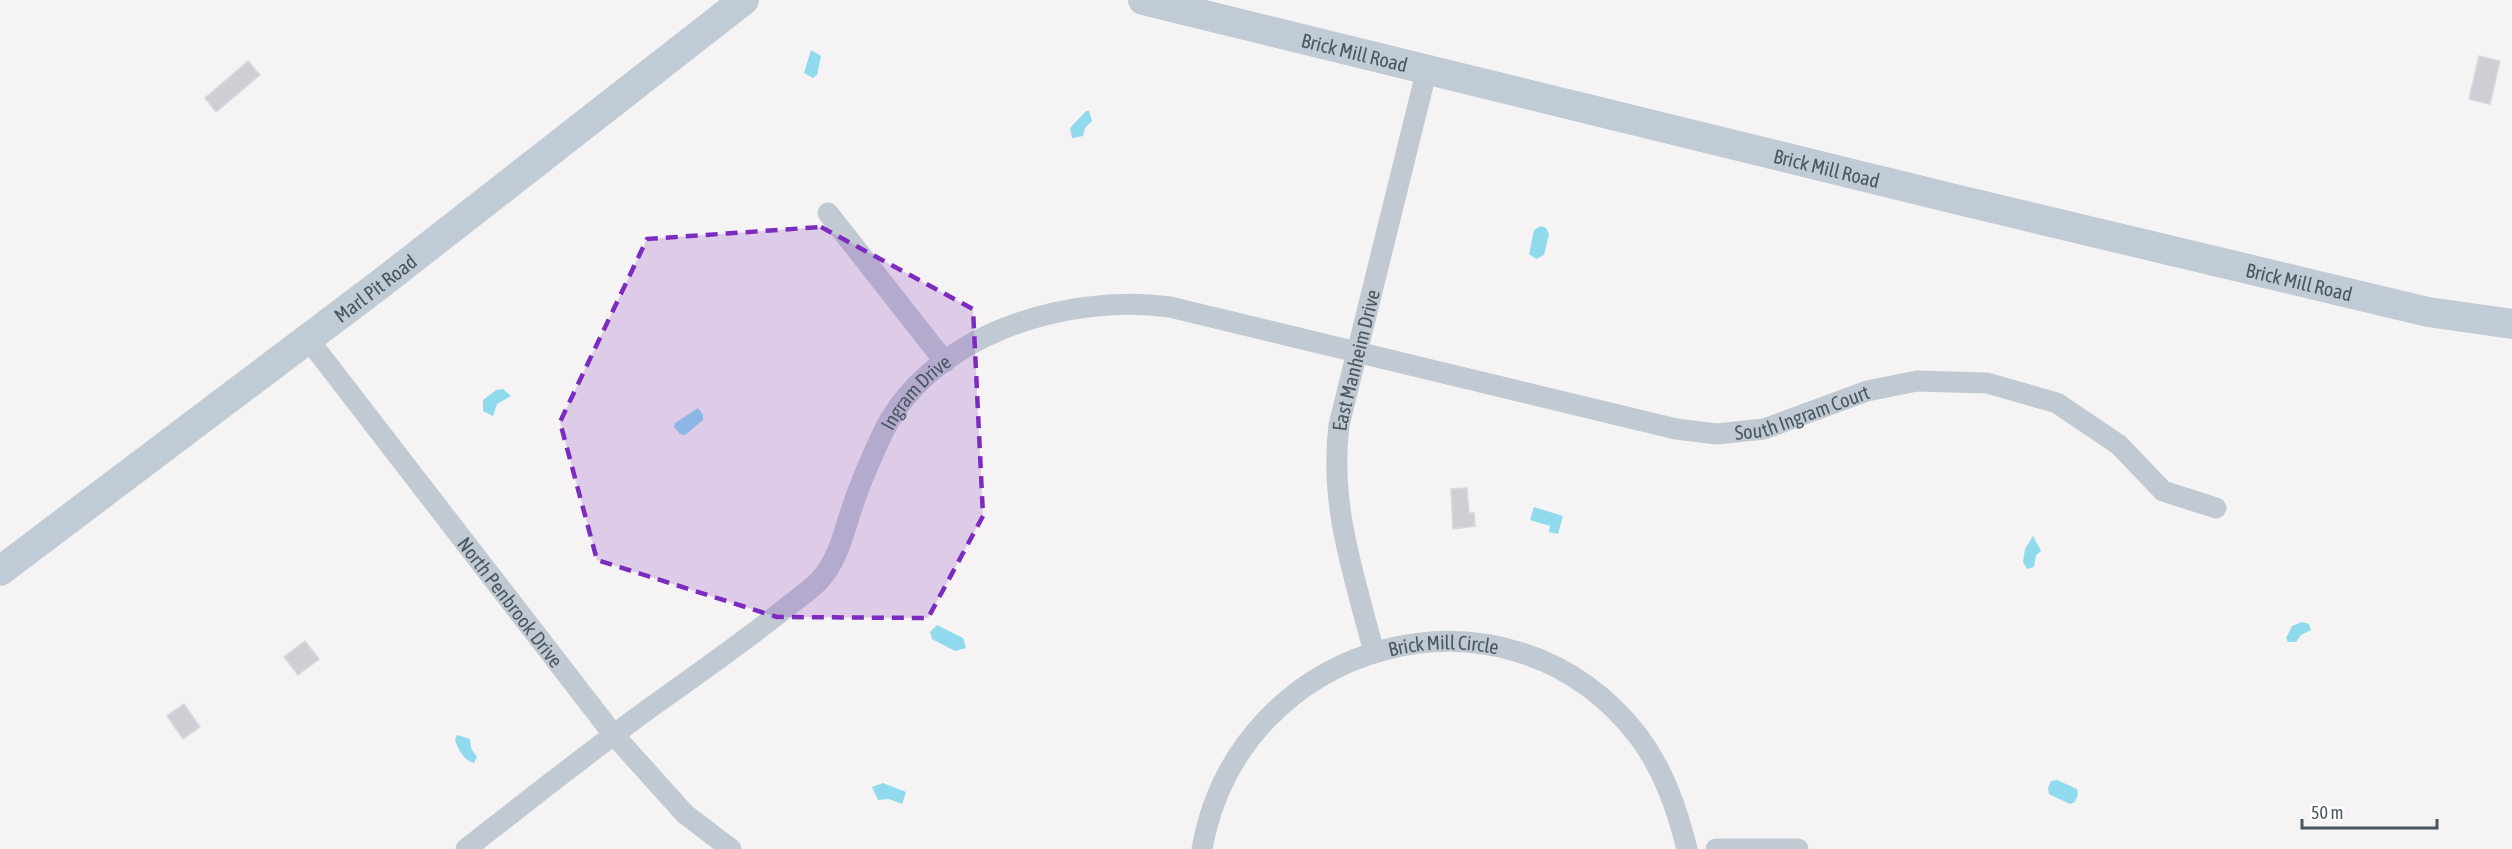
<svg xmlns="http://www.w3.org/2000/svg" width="2512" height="849" font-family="'Asap Condensed',sans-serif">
	<rect width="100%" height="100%" fill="#f5f3f3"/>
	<!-- water -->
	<path fill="#90daee" d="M811 50 821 56 817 75 813 78 804 73Z
		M1086 111H1089L1092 121 1085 128 1083 136 1072 138 1070 128Z
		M1541 226 1546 228 1549 234 1544 255 1536 259 1529 254 1534 230Z
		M503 389 511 396 497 404 493 416 483 411V400L496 390Z
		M698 408 703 415V420L685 435 680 434 674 427 675 423Z
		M1534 507 1563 516 1558 534 1549 532 1550 526 1530 520Z
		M2033 536 2041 551 2036 555 2034 567 2027 569 2023 562 2025 549Z
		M2302 622 2309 624 2311 630 2301 635 2296 642H2288L2286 638 2292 626Z
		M937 625 963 638 966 648 955 651 932 639 930 632Z
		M457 735 470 739 471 748 477 757 474 763C464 761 457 748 455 739Z
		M2057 780 2077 789 2078 794 2075 802 2070 804 2049 794 2048 788 2051 781Z
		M883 783 906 792 902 804 889 799 878 800 872 787Z"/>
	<!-- building -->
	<path fill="#cdcfd5" stroke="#d7d9de" stroke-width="1.5" d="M2479 56 2500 61 2490 104 2469 99Z
		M248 61 260 75 216 112 205 98Z
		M1467 488 1469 513H1474L1475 526 1453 529 1451 489Z
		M305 641 319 659 298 675 284 657Z
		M184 704 200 727 183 739 167 716Z"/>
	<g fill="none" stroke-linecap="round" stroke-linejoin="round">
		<!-- street -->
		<g stroke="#c1cad2" stroke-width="21">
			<path d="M828 213 945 362"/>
			<path id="s1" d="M308 339 613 734 685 814 731 849"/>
			<path id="s2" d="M1374 652C1354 575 1329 505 1339 425L1427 69"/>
			<path id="s3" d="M466 849C530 799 594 748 661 700 702 671 743 642 782 611 794 601 808 592 819 581 837 561 842 539 850 514 858 488 869 463 880 439 926 335 1065 293 1170 307L1676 429 1717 434 1764 429 1867 391 1917 381 1987 383 2057 403 2119 445 2163 491 2216 508"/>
			<path id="s4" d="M1202 849C1239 639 1507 565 1639 737 1664 771 1677 809 1687 849"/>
			<path d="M1716 849H1798"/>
		</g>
		<!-- secondary -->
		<g stroke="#c1cbd6" stroke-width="30">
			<path id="s5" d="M1143 0 1963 201 2428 312 2512 324"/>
			<path id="s6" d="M0 571 383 282 744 0"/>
		</g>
	</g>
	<!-- marked area -->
	<path fill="#7b2cbf" fill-opacity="0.2" stroke="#7b2cbf" stroke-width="4.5" stroke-dasharray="12 8" stroke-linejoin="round" d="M821 227 973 309 983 516 928 618 777 617 597 560 560 422 647 239Z"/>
	<g text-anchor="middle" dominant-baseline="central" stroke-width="6" stroke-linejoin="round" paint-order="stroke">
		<!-- street labels -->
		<g font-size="20" fill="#4a5661" stroke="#fff">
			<text stroke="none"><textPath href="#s5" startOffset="218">Brick Mill Road</textPath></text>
			<text stroke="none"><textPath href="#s5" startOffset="704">Brick Mill Road</textPath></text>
			<text stroke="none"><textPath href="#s5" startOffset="1190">Brick Mill Road</textPath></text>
			<text stroke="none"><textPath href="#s6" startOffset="470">Marl Pit Road</textPath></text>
			<text stroke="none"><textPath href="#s2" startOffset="298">East Manheim Drive</textPath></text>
			<text stroke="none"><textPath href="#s3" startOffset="658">Ingram Drive</textPath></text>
			<text stroke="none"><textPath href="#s3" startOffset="1588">South Ingram Court</textPath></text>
			<text stroke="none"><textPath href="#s1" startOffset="332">North Penbrook Drive</textPath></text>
			<text stroke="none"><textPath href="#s4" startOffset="345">Brick Mill Circle</textPath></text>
		</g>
	</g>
	<!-- scale -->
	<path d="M2302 819v9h135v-9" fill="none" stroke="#4a5661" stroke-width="3"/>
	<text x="2311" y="819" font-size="18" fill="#4a5661" stroke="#ffffff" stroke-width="4.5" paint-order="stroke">50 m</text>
</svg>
